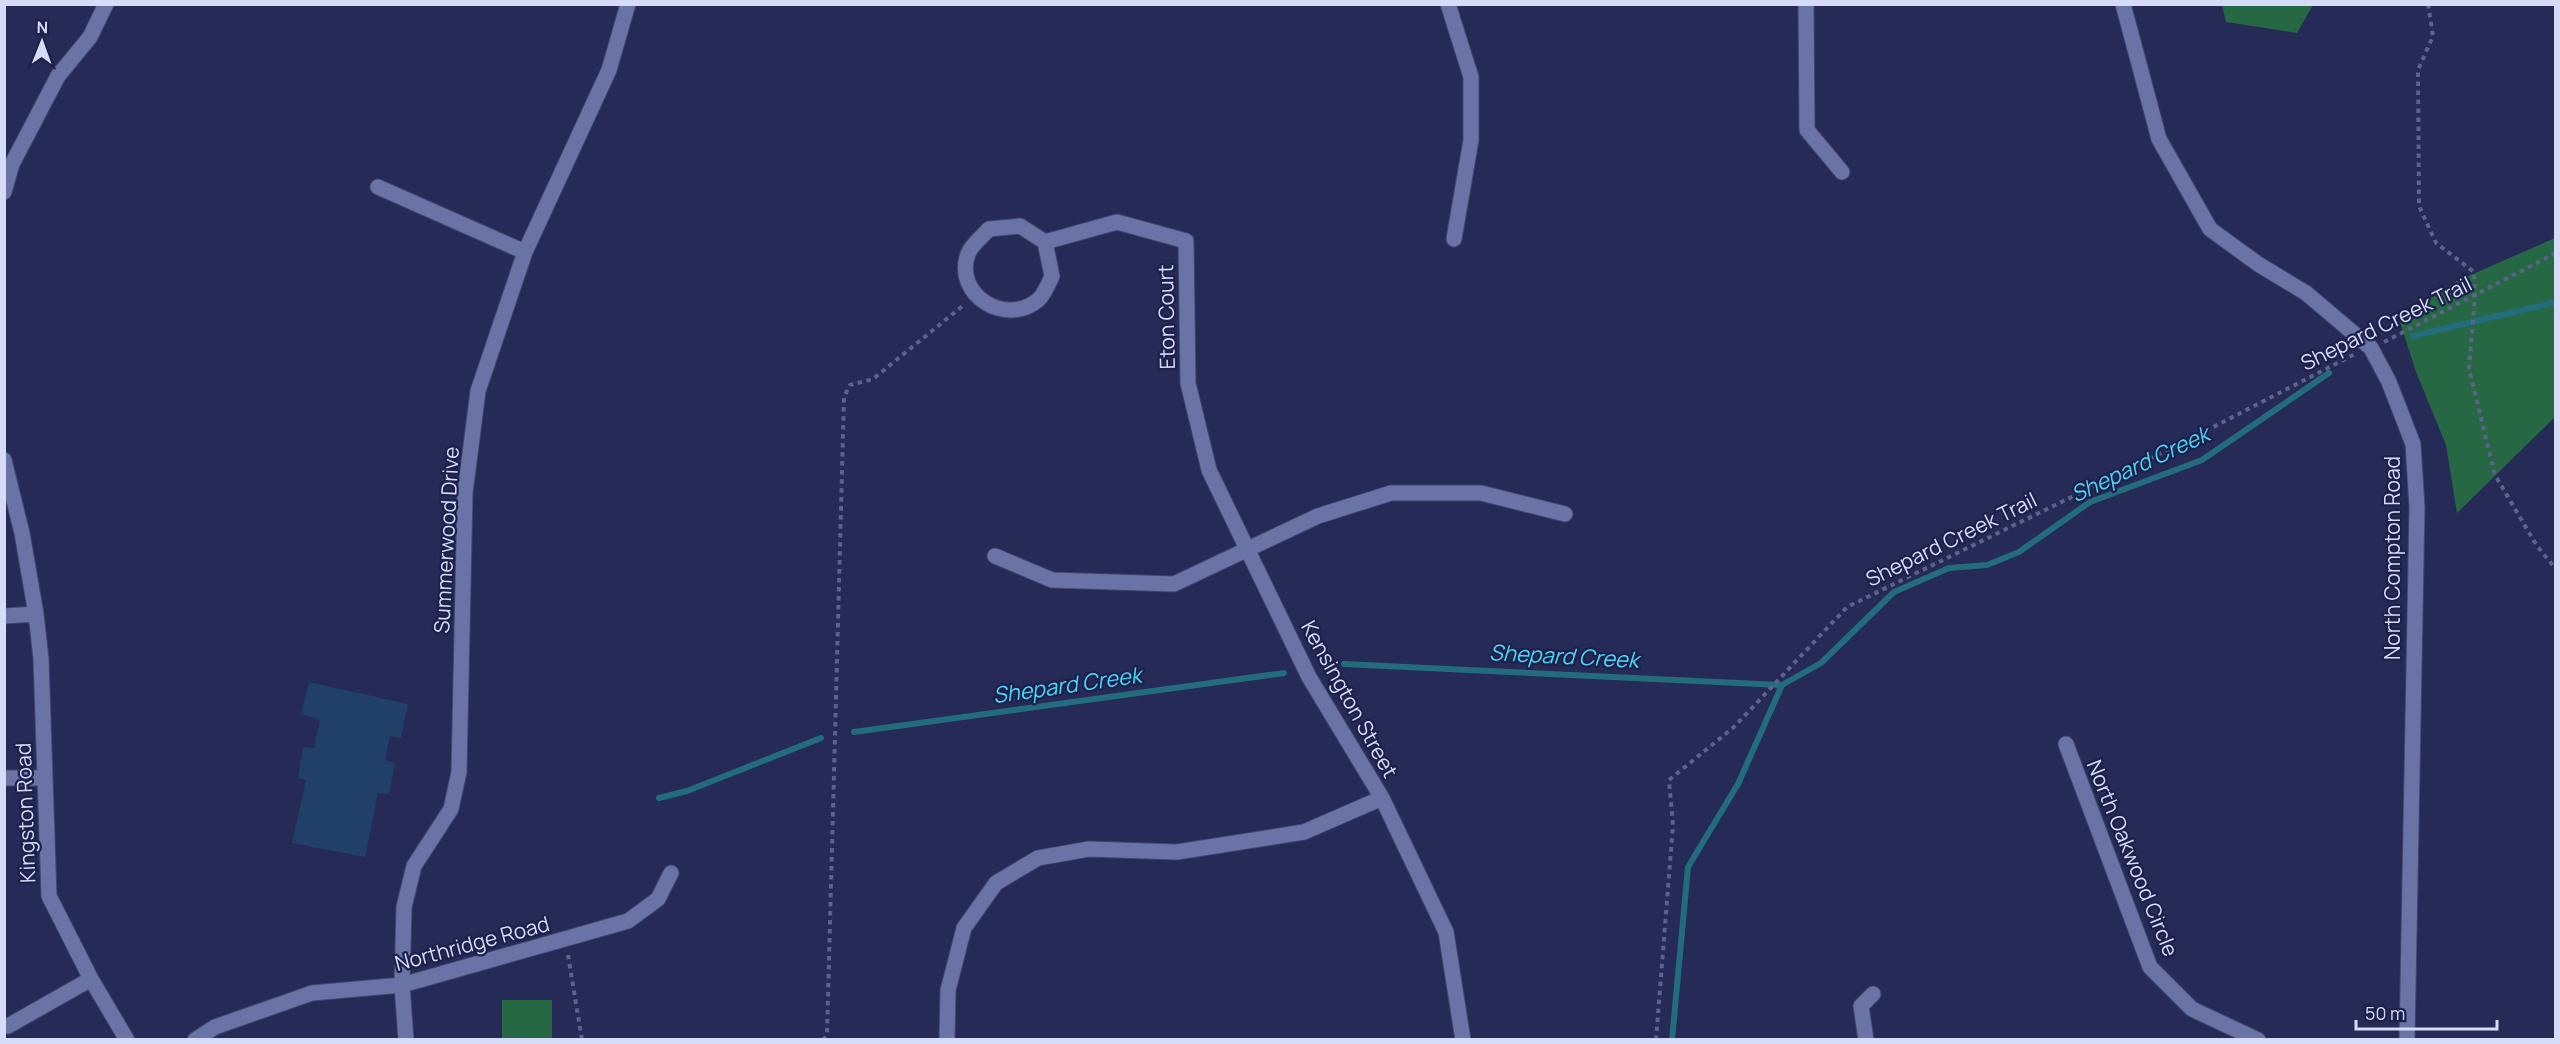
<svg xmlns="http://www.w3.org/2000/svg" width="2560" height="1044" font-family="Manrope,sans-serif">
	<rect width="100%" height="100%" fill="#252a56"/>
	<!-- green -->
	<path fill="#256843" d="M2222 5V4L2313 5 2297 33 2226 22Z
		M2555 238V417L2457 513 2446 445 2416 372 2399 319 2457 281Z
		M502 1000H552V1039H502Z"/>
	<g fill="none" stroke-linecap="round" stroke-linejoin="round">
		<!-- stream -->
		<path stroke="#226c7d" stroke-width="6" d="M2413 336 2556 302
			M1344 664 1782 685 1821 663 1894 592 1949 568 1987 565 2019 552 2090 502 2202 460 2329 373
			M854 732 1284 673
			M659 798 687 791 821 738
			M1672 1040 1688 867 1738 784 1782 685"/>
	</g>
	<!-- building -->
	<path fill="#214068" d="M309 682 408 704 401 738 390 736 385 760 395 763 389 794 378 793 365 857 292 843 306 780 298 778 303 747 314 748 320 720 301 714Z"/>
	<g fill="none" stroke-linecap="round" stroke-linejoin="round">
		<defs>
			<path id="minor" d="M1448 4 1471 77V140L1454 239
				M1806 4 1807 130 1842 172
				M378 187 525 252
				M4 192 12 164 58 76 90 37 106 4
				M1045 242 1020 226 989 229C983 236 971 245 968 254 953 295 1006 327 1038 300 1044 295 1049 283 1052 276L1045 242 1117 222 1186 241 1188 383 1209 470 1309 677 1382 798 1446 932 1463 1040
				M4 460 22 533 36 614 41 659 49 896 91 979 127 1040
				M995 556 1052 580 1174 584 1318 516 1391 493H1481L1565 514
				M4 616 36 614
				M2066 744 2150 967 2192 1009 2258 1040
				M4 778H45
				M402 985 628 921 658 899 671 873
				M8 1026 91 979
				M406 1040 402 985 404 907 414 866 451 809 459 772 465 493 478 391 525 252 609 70 628 4
				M947 1040 948 990 964 928 996 883 1038 858 1089 849 1177 852 1304 832 1382 798
				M1866 1040 1861 1006 1873 994"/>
			<path id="tertiary" d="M2123 4 2159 139 2210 229 2258 264 2306 293 2371 348 2389 382 2413 444 2417 507 2407 1040
				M195 1040 215 1027 312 993 402 985"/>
		</defs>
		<!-- minor casing -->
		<use href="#minor" stroke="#43466b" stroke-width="17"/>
		<!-- tertiary casing -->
		<use href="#tertiary" stroke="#43466b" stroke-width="17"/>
		<!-- path -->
		<path stroke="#5c6289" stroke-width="4" stroke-dasharray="4.5 4.5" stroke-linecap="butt" d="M2428 4 2433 36 2418 70 2419 206 2436 243 2474 272 2475 296 2469 369 2495 475 2537 546 2556 569
			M2384 342 2556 253
			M568 955 582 1040
			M823 1040 827 1035 844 397 850 385 873 379 965 304
			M1656 1040 1673 825 1669 780 1734 727 1847 607 2192 438 2355 354"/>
		<!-- minor -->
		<use href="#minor" stroke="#6a73a5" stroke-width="15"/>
		<!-- tertiary -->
		<use href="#tertiary" stroke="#6a73a5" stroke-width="15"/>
	</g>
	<g text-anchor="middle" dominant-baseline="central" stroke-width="4.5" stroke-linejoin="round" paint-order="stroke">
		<!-- street labels -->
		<g font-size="21" fill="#d6dcf8" stroke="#1c204b">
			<text transform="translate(1166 317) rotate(-91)">Eton Court</text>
			<text transform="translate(2386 323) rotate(-26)">Shepard Creek Trail</text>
			<text transform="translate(1951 539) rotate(-26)">Shepard Creek Trail</text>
			<text transform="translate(446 540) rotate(-87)">Summerwood Drive</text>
			<text transform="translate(2392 558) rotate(-90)">North Compton Road</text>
			<text transform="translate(1350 699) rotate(61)">Kensington Street</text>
			<text transform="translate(25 813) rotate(-92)">Kingston Road</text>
			<text transform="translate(2133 858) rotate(68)">North Oakwood Circle</text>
			<text transform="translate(472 943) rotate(-15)">Northridge Road</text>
		</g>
		<!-- water labels -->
		<g font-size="22" font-style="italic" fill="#4bd7f6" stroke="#1c204b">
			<text transform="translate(2140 464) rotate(-25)">Shepard Creek</text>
			<text transform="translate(1564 656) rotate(3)">Shepard Creek</text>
			<text transform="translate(1067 685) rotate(-8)">Shepard Creek</text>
		</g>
	</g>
	<!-- border -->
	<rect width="2560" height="1044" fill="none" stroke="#d6dcf8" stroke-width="12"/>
	<!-- north arrow -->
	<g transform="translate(42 42) rotate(1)" stroke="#1c204b" stroke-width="4.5" paint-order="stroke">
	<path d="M0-4.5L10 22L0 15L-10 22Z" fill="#d6dcf8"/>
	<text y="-9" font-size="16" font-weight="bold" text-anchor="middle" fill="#d6dcf8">N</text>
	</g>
	<!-- scale -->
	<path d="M2356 1020v9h141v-9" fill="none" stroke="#d6dcf8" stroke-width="3"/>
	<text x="2365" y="1020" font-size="18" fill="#d6dcf8" stroke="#1c204b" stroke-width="4.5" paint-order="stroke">50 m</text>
</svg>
